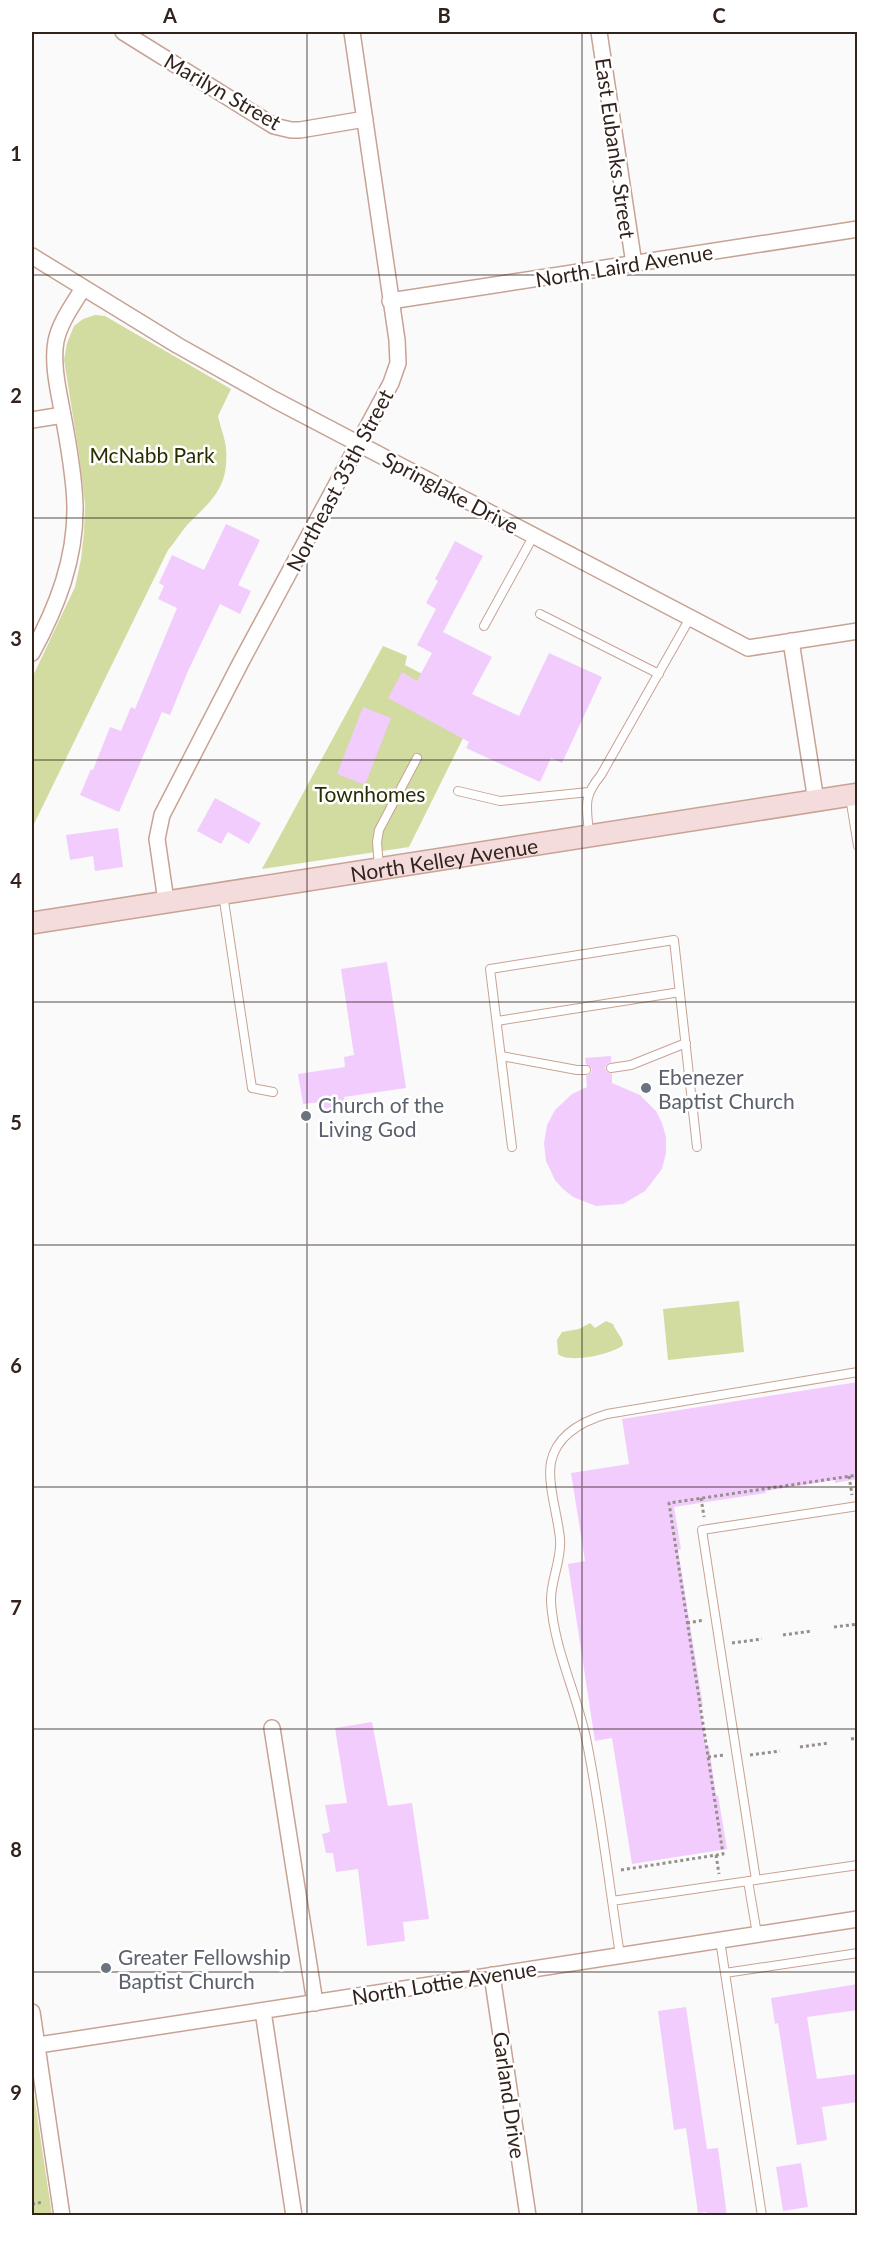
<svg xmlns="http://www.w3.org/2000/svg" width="889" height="2247" font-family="Lato,sans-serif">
	<rect width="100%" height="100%" fill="#fafafa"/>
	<!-- green -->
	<path fill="#d2dba0" d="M95 315 105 316 231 389 218 416C220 426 225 438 226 448 229 487 213 499 188 524 181 532 175 542 168 550L32 828V678L75 587 81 559 84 532 85 504 79 454 64 360 67 343 74 326 83 319Z
		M383 646 407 656 405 665 480 704 409 847 262 869Z
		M739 1301 744 1352 668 1360 663 1309Z
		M606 1321 613 1324C615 1331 623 1337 623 1345 613 1354 569 1364 558 1354L557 1340 562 1332 579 1329 590 1323 595 1328Z
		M32 2084 33 2088 52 2215H32Z"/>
	<!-- building -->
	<path fill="#f2ccfd" d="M226 524 260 540 238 585 251 591 240 614 220 604 188 671 170 715 162 712 119 812 80 795 91 769 93 770 110 727 121 731 131 707 135 709 177 608 158 599 164 586 159 583 172 555 204 570Z
		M455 541 483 556 443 632 492 657 472 694 519 716 549 653 602 677 562 763 551 758 540 782 466 748 469 742 388 698 402 672 417 681 432 653 417 645 436 609 426 603 438 581 435 579Z
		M363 707 391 718 365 785 337 774Z
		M215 798 261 823 249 844 228 832 221 844 197 831Z
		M118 828 123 867 95 871 93 856 70 860 66 835Z
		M387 962 406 1088 344 1097 346 1109 322 1113 321 1102 303 1104 298 1074 345 1067 344 1057 354 1055 341 969Z
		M611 1056V1062L607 1064 605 1068 607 1072 612 1074V1083L640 1095 656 1111 662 1123 666 1137V1153L662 1169 645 1191 623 1204 596 1206 573 1197 563 1189 555 1180 546 1161 544 1143 547 1125 555 1110 572 1094 587 1087 586 1076 591 1073 592 1069 586 1064 585 1058Z
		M858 1382V1479L835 1483V1480L765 1491 766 1493 674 1507 681 1549 678 1550 703 1706H700L706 1746H709L716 1796 718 1795 727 1849 632 1864 612 1738 595 1741 568 1564 585 1561 571 1473 629 1464 622 1419Z
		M372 1722 388 1806 412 1803 429 1919 403 1922 405 1941 367 1946 358 1869 336 1872 333 1853H326L322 1834 330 1832 325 1805 347 1803 335 1728Z
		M858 1984V2010L807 2017 817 2079 858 2074V2102L822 2107 827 2140 797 2145 778 2023 775 2024 771 1998Z
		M686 2007 707 2149 718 2148 727 2216H707L706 2212 698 2213 686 2128 674 2130 658 2011Z
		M801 2163 808 2207 783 2211 776 2167Z"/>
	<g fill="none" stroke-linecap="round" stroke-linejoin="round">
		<defs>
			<path id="lane" d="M540 614 659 674
				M484 626 534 535
				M458 791 500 801 589 792
				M850 797 858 846
				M589 834C587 806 582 798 601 775L690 618
				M379 867 377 842 379 830 417 758
				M223 894 252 1088 273 1092
				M497 1021 680 992
				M501 1056 577 1070H586
				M611 1068 631 1065 686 1043
				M512 1147 490 969 674 940 697 1147
				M756 1880 702 1530 858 1506
				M748 1881 757 1934
				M612 1901 858 1865
				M720 1940 762 2216
				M620 1955C609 1884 601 1813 587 1743 578 1696 554 1650 551 1602 550 1581 562 1560 560 1539 558 1516 547 1484 551 1462 557 1434 583 1421 607 1414L858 1372
				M725 1973 858 1953"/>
			<path id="street" d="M123 32 274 126 291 130H300L365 119
				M599 32 634 264
				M32 256 177 345 275 400 748 648 858 631
				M390 301 858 229
				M32 420 63 415
				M791 641 816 801
				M32 653C57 607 76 559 75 505 74 474 68 441 62 410 58 389 52 363 56 341 60 322 73 305 83 288
				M166 901 157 839 162 815 241 662 391 383 398 363 397 340 352 32
				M272 1728 315 2003
				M492 1975 528 2216
				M263 2011 294 2216
				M32 2012 62 2216
				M32 2046 858 1919"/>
			<g id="secondary">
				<path id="s1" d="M32 923 858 794"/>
			</g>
		</defs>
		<!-- lane casing -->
		<use href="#lane" stroke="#c8a294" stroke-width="10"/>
		<!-- street casing -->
		<use href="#street" stroke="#c8a294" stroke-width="18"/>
		<!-- secondary casing -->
		<use href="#secondary" stroke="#c8a294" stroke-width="24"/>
		<!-- path -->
		<path stroke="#978f8c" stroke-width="3" stroke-dasharray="3 3" stroke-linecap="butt" d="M849 1476 852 1495
			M701 1498 704 1517
			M687 1623 704 1620
			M834 1627 858 1624
			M783 1635 812 1631
			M732 1643 762 1639
			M851 1739 858 1738
			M800 1747 829 1743
			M750 1755 780 1751
			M708 1757 724 1755
			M716 1855 719 1874
			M621 1870 723 1854 669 1503 858 1475
			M32 2204 43 2202"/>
		<!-- lane -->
		<use href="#lane" stroke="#fff" stroke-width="8"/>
		<!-- street -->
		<use href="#street" stroke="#fff" stroke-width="15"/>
		<!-- secondary -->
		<use href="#secondary" stroke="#f4dcdc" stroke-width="21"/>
	</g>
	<!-- grid -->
	<path fill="none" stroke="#32231d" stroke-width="1.5" stroke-opacity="0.55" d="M307 32V2216M582 32V2216M32 275H858M32 518H858M32 760H858M32 1002H858M32 1245H858M32 1487H858M32 1729H858M32 1972H858"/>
	<!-- markers -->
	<g fill="#6b7280" stroke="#fff" stroke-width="2">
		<circle cx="646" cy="1088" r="6"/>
		<circle cx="306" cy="1116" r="6"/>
		<circle cx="106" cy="1968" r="6"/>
	</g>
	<g text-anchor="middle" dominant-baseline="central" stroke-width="5" stroke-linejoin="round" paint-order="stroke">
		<!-- street labels -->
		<g font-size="21" fill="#32231d" stroke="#fff">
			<text transform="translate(223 91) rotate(30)">Marilyn Street</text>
			<text transform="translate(616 148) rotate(82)">East Eubanks Street</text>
			<text transform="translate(624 265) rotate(-9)">North Laird Avenue</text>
			<text transform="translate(339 480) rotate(-62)">Northeast 35th Street</text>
			<text transform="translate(451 492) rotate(28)">Springlake Drive</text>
			<text stroke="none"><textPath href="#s1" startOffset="417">North Kelley Avenue</textPath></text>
			<text transform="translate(444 1982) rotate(-9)">North Lottie Avenue</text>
			<text transform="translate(510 2095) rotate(82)">Garland Drive</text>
		</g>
		<!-- park labels -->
		<g font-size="21" fill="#292d01" stroke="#fff">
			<text x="152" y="454">McNabb Park</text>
			<text x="370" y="793">Townhomes</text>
		</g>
		<!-- worship labels -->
		<g font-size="21" fill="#5b616d" stroke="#fff" text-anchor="start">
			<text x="658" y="1076">Ebenezer<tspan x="658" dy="24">Baptist Church</tspan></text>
			<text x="318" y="1104">Church of the<tspan x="318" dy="24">Living God</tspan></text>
			<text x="118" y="1956">Greater Fellowship<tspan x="118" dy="24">Baptist Church</tspan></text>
		</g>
	</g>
	<!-- border -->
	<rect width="889" height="2247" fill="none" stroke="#ffffff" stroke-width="66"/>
	<rect x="33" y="33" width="823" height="2181" fill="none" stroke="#32231d" stroke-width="2"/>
	<g font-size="20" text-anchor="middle" font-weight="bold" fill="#32231d">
		<text x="170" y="23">A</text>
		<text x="444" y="23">B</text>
		<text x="719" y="23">C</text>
		<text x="16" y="161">1</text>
		<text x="16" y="403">2</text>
		<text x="16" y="646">3</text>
		<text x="16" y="888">4</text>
		<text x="16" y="1130">5</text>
		<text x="16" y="1373">6</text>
		<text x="16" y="1615">7</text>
		<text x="16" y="1857">8</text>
		<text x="16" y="2100">9</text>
	</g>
</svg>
